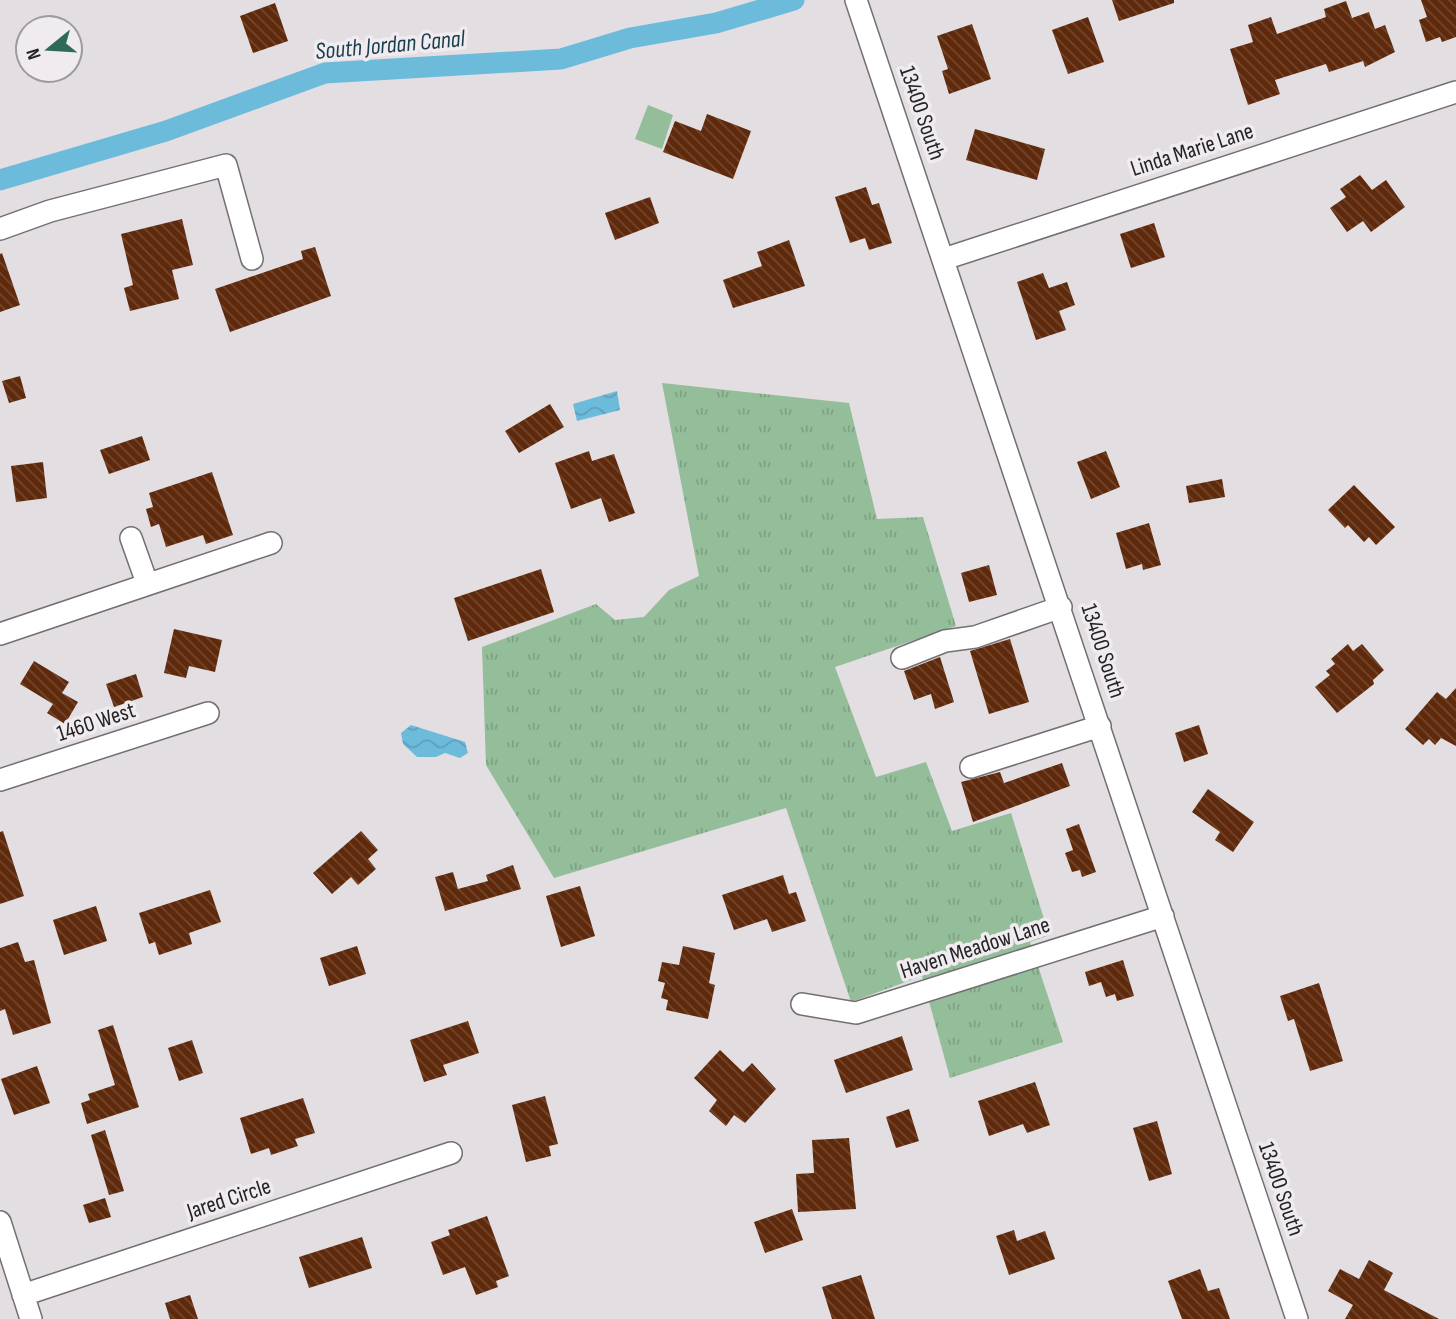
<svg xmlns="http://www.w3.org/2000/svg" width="1456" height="1319" font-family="'Sofia Sans Condensed',sans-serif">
	<defs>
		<pattern id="grass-tufts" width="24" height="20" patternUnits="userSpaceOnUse" patternTransform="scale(1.75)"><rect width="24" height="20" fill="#94bd99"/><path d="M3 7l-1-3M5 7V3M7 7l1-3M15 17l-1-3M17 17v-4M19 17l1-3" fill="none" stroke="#7fa284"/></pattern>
		<pattern id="water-waves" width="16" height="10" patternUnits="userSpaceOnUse" patternTransform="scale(1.75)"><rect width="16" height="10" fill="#6dbbda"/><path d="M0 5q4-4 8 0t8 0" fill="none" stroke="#5ea0bb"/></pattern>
		<pattern id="building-back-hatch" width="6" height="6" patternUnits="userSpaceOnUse" patternTransform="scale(1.75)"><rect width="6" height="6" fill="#5f290b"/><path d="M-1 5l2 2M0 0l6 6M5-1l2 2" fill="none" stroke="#72472f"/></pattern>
	</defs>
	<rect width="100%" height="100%" fill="#e2dee2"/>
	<!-- grass -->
	<path fill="url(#grass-tufts)" d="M662 383 849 403 877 519 923 517 956 626 835 667 876 777 926 762 952 831 1011 813 1049 935 1030 942 1063 1042 950 1078 922 976 851 1002 786 808 554 878 486 765 482 647 596 604 615 620 644 617 669 590 699 576Z"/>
	<!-- pitch -->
	<path fill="#94bd99" d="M648 105 673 115 662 149 635 139Z"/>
	<!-- water -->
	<path fill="url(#water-waves)" d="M617 391 620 410 577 421 573 404Z
		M411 725 465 742 468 753 460 758 445 753 436 757H417L403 744 401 733Z"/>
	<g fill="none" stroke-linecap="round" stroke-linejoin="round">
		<!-- canal -->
		<path stroke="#6dbbda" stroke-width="21" d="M0 180 166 131 325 73 561 59 630 38 716 23 794 0"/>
	</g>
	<!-- building -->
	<path fill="url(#building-back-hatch)" d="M1112 0H1174V3L1119 21Z
		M1421 0H1456V37L1442 42 1440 37 1426 42 1419 20 1427 17Z
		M1346 1 1352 18 1369 12 1375 29 1385 25 1395 52 1365 67 1363 61 1329 72 1326 64 1275 80 1280 94 1248 105 1230 49 1253 42 1248 25 1271 17 1277 34 1326 17 1324 9Z
		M275 3 288 41 253 53 240 16Z
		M1088 17 1104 62 1068 74 1052 30Z
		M972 24 991 79 949 94 942 71 948 69 937 36Z
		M707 114 751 131 733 179 663 152 675 121 701 131Z
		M975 129 1045 149 1037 180 966 160Z
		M1360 175 1372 190 1386 180 1405 207 1371 232 1363 221 1347 232 1330 208 1346 197 1340 189Z
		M866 187 872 205 879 203 892 243 869 250 865 238 850 243 835 197Z
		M650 197 659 223 615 240 605 213Z
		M182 219 193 265 172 270 179 299 130 311 124 288 133 285 121 234Z
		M1154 223 1165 257 1131 268 1120 234Z
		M789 240 805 286 733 308 723 280 762 266 757 252Z
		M315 247 331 296 230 332 215 289 303 259 301 251Z
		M2 253 20 305 0 312V254Z
		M1043 273 1049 288 1067 282 1075 305 1059 311 1066 330 1036 340 1017 282Z
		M20 376 26 398 9 403 2 381Z
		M550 404 564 427 519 453 505 431Z
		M142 436 150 460 109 474 100 450Z
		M589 451 592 461 614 454 635 513 609 522 601 498 571 509 555 463Z
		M1106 451 1120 487 1091 499 1077 462Z
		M43 462 47 498 16 502 11 466Z
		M212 472 233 535 206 544 203 535 166 547 159 524 151 527 146 509 153 507 149 493Z
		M1222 479 1225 497 1189 503 1186 486Z
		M1354 485 1395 527 1376 545 1369 537 1364 542 1348 525 1345 528 1328 510Z
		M1149 523 1161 565 1143 570 1142 564 1126 569 1116 533Z
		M989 565 997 595 969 602 961 573Z
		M541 569 554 612 468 641 454 598Z
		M174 629 222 640 215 672 189 666 186 678 164 673Z
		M1010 639 1029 702 989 714 970 651Z
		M1348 644 1353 651 1362 644 1384 670 1373 680 1374 684 1337 713 1315 687 1330 675 1326 671 1335 664 1331 659Z
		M940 657 954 702 935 709 931 694 914 700 904 671Z
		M34 661 69 682 62 693 78 702 65 724 47 713 53 704 20 684Z
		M136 674 143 697 114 707 106 684Z
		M1456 688V746L1441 738 1435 745 1429 739 1423 745 1405 729 1437 692 1446 699Z
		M1199 725 1208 754 1184 762 1175 733Z
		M1062 763 1070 786 973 822 961 782 1000 772 1004 783Z
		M1208 789 1254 822 1233 852 1215 840 1220 832 1192 812Z
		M1079 824 1096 872 1082 877 1080 870 1072 872 1065 853 1073 850 1066 829Z
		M3 831 24 896 0 904V832Z
		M361 831 378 850 368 859 376 869 358 885 351 877 332 894 313 873Z
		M513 865 521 889 445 911 435 877 453 872 458 889 488 881 486 875Z
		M783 875 789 894 796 892 806 921 772 932 767 919 734 930 722 895Z
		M580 886 595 936 561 947 546 896Z
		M210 890 221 922 189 933 192 944 159 955 155 942 149 944 139 913Z
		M96 906 107 941 64 955 53 920Z
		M18 942 25 962 34 960 51 1023 13 1035 5 1009 0 1011V948Z
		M357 946 366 974 329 986 320 958Z
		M683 946 715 953 709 983 715 985 708 1019 666 1010 668 1000 661 998 665 983 658 981 662 962 679 965Z
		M1123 960 1134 996 1117 1001 1115 994 1106 997 1101 982 1089 986 1085 972Z
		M1319 983 1343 1061 1310 1071 1294 1019 1288 1021 1280 996Z
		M468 1021 479 1053 443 1065 447 1075 424 1082 410 1040Z
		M113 1025 139 1107 87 1124 81 1103 90 1100 88 1094 115 1085 98 1030Z
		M902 1036 913 1070 846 1093 834 1060Z
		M192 1040 203 1073 179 1081 168 1048Z
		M720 1050 743 1072 752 1063 776 1089 745 1123 734 1115 726 1126 709 1111 717 1100 694 1078Z
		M37 1066 50 1103 14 1115 1 1079Z
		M1035 1082 1050 1125 1027 1133 1023 1124 989 1136 978 1101Z
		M545 1096 558 1144 549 1146 551 1156 526 1162 512 1105Z
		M303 1098 315 1133 295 1139 298 1146 271 1155 269 1148 251 1154 240 1118Z
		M909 1109 919 1141 896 1148 886 1117Z
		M1157 1121 1172 1174 1149 1181 1133 1128Z
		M105 1130 124 1191 109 1195 91 1135Z
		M849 1138 856 1209 798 1212 796 1174 814 1173 812 1140Z
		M105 1198 111 1217 89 1223 83 1205Z
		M792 1209 803 1240 765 1253 754 1222Z
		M487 1216 509 1276 496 1281 498 1287 476 1295 465 1267 443 1275 431 1242 450 1235 448 1230Z
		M1014 1230 1017 1241 1045 1231 1055 1259 1009 1275 996 1236Z
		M362 1237 372 1268 309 1288 299 1257Z
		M1369 1260 1393 1273 1384 1290 1439 1319H1345L1353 1305 1328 1291 1340 1269 1359 1279Z
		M1200 1269 1208 1291 1219 1288 1230 1319H1182L1168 1281Z
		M861 1275 875 1319H832L822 1287Z
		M190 1295 198 1319H170L165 1303Z"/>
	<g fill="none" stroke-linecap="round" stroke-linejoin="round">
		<defs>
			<path id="minor" d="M856 0 1297 1319
				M0 229 50 211 226 165 252 259
				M944 259 1456 92
				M131 538 147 583
				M0 634 271 543
				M902 658 945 641 975 637 1061 607
				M971 767 1100 726
				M0 780 208 713
				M802 1004 856 1013 1163 916
				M0 1222 31 1319
				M23 1295 451 1153"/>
		</defs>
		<!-- minor casing -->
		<use href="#minor" stroke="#736f73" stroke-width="24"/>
		<!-- minor -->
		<use href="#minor" stroke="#fff" stroke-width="21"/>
	</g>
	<g text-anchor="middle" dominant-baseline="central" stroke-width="7" stroke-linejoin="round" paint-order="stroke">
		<!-- street labels -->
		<g font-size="23" fill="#252325" stroke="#efebef">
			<text transform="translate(922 113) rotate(71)">13400 South</text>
			<text transform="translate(1192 150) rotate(-18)">Linda Marie Lane</text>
			<text transform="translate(1103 651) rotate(72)">13400 South</text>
			<text transform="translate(96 722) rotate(-18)">1460 West</text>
			<text transform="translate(975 948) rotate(-18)">Haven Meadow Lane</text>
			<text transform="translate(1281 1189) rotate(71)">13400 South</text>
			<text transform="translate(229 1199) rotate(-18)">Jared Circle</text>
		</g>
		<!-- water labels -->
		<g font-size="24" font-style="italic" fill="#193d4b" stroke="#efebef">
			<text transform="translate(390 45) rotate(-5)">South Jordan Canal</text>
		</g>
	</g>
	<!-- north arrow -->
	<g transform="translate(49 49) rotate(252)"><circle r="33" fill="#efebef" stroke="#9e9b9e" stroke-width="2"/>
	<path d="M0-5L12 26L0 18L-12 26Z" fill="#2d6b57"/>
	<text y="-10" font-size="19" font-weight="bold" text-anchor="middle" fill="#252325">N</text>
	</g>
</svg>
